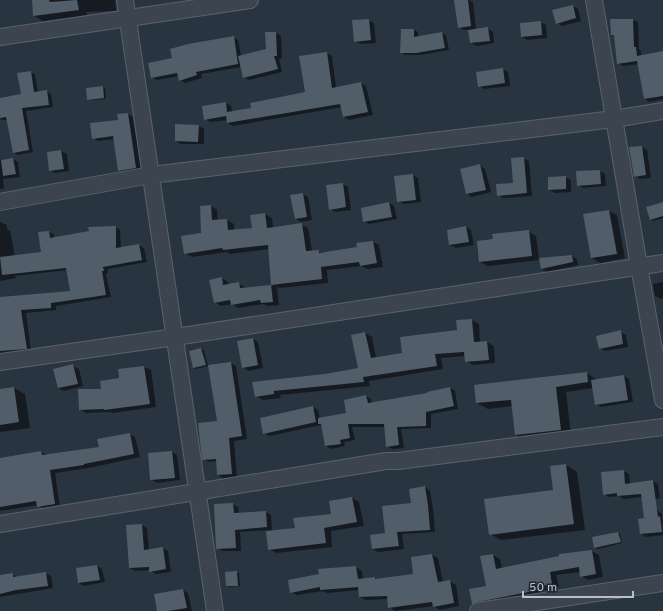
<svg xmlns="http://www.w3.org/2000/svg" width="663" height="611" font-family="Overpass,sans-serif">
	<rect width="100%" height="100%" fill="#28343f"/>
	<!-- shadow -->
	<path fill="#0007" d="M33 0H115L116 11 87 12V15L43 21 34 16Z
		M461 0H469L473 2 476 30 487 28 493 32 494 43 477 46 471 43 469 30H464L459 27Z
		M573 6 578 9 581 21 562 26 557 23Z
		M368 20 374 23 376 43 361 44 355 41Z
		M611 20H633L638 22 639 49 641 51V57L663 73V99L649 102 645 99 639 64 623 66 618 63 615 37 612 35Z
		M540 22 546 25 547 38 527 40 522 37Z
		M414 30 418 32V37L442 33 446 35 449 50 421 55H405L401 52Z
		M266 33H276L281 36 282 58 279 59 282 72 249 80 244 77 241 67 201 74 202 78 185 83 180 80 179 76 157 80 152 77 174 59 233 37 238 40 241 56 267 50Z
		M327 53 332 56 336 88 361 83 366 86 373 115 349 120 344 117 342 107 233 126 228 123V120L211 122 205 119 226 103 231 106 232 112 252 108 306 93Z
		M503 69 508 72 510 86 484 89 479 86Z
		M30 72 35 74 38 93 47 91 51 94 53 107 26 111 33 152 18 155 14 153 8 120H3L0 119V99L22 95Z
		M103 87 105 88 106 99 90 100 88 99 87 88Z
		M128 114 133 117 141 171 124 174 119 171 114 139 98 141 93 138Z
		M199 126 204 129V144H181L176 141Z
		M642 147 647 150 651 178 640 179 634 176Z
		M61 151 67 154 69 171 55 173 50 170 48 153Z
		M523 158 529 161 532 196 503 198 498 195 514 184Z
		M13 159 18 162 20 177 3 179 4 189H0V160Z
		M480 165 485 169 491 192 472 197 467 194Z
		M600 171 605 174 606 186 583 188 578 185Z
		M413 175 418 178 421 202 404 204 398 201Z
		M565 177 571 180V192L555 193 549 190Z
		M343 184 348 187 351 210 335 212 330 209Z
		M303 194 308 197 312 220 301 222 296 219Z
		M389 203 394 206 397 219 369 224 364 221Z
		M663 203V218L653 221 651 220Z
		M211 206 217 210 218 221 227 220 234 224V230L253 229 251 215 265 214 272 218 273 228 301 224 308 228 312 251H318L324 253 358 248 373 242 379 245 383 267 368 269 361 266 327 270 328 283 279 288 277 287 279 305 268 306 263 304 238 308 232 304 221 306 214 302 222 278 228 282 229 285 239 284 245 287 246 289 273 286 269 249 230 254 227 252 192 257 185 253 202 234Z
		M609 211 617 215 625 258 600 263 592 258Z
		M0 222 7 225V229L10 231 15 256 42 253 49 232 54 234V238L115 227 120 230 121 248 139 245 144 248 147 262 108 269V273L106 274 111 297 56 306V310L26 313 31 351 0 354V298L71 292 68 270 15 276 16 278 0 281Z
		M466 227 471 230 474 245 456 248 450 245Z
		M528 231 536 236 539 259 572 256 577 259 578 265 547 272 542 269 540 260 488 266 480 262 494 239Z
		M663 282V298L661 299 655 296 653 284Z
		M472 320 479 324 480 342H487L494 346 495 363 473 365 466 361V356L441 358 443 369 369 381 370 386 280 395 281 398 263 400 256 396 325 375 360 368 365 333 372 337 376 358 403 354 458 331Z
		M621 332 626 335 628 347 605 351 600 348Z
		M253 339 258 342 263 368 248 371 243 367Z
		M201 349 204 350 208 366 196 369 194 368Z
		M231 363 236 366 247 439 234 441 237 477 223 478 218 475 217 461 209 462 203 459 218 422Z
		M73 366 79 369 83 386 64 391 58 388Z
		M144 367 151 370 156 407 112 413 110 412 86 413 80 409 102 390Z
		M587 373 597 380 624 376 629 379 633 402 601 407 596 404 593 388 566 392 571 435 526 441 516 435 513 406 488 409 477 403Z
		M14 388 25 394 30 428 0 432V390Z
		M450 388 455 391 458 409 431 414V428L401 429 404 448 392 449 387 446 385 427H352L355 440 344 442 345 446 331 449 326 446 322 426 321 425 269 436 264 433 313 407 318 410 320 419 347 414 366 396 371 399 372 404 428 394Z
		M130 434 135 437 140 457 89 468 55 473 60 507 44 510 38 505 0 511V459L41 452 47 455 100 448Z
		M172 452 177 455 180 480 157 483 151 479Z
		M566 465 577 472 585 530 501 540 490 534 554 491 551 467Z
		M624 471 629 474 630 484 653 481 658 484 660 498 648 501 642 497 623 499 619 496 609 497 604 494 602 473Z
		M425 487 430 491 433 509 435 532 402 534 404 549 378 552 372 549Z
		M352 498 359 502 364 526 331 531 332 547 276 553 269 549 267 530 240 532 241 551H223L217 548 233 504 238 507 239 514 266 512 271 515 272 531 296 529 332 515Z
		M657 510 662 514 663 535 646 537 641 534 645 519Z
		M142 525 147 528 149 550 163 548 168 551 171 572 156 574 150 570 135 571 130 568Z
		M618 533 620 534 622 543 598 549 595 548Z
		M592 551 599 555 603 577 588 580 581 576 580 572 556 575 559 587 540 591 541 595 480 607 473 603 487 587 493 555 500 559 502 569Z
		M432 555 438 558 443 582 449 581 456 585 459 606 440 610 434 606 395 611 389 607 388 599 366 600 360 597V590L327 593 323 591 297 595 291 592 320 575V570L356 567 362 571 363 579 375 578 377 580 414 575 412 558Z
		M97 566 102 569 105 582 84 586 79 583Z
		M237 572 239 573 240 586 230 587 227 586Z
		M46 573 51 576 53 588 0 597V576L12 574 17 577Z
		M183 590 188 593 192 611H158Z"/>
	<!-- building -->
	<path fill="#525d6a" d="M32 0H49L50 2 77 0 79 10 33 16Z
		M454 0H468L471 26 458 28Z
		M573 5 576 18 556 24 552 10Z
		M369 19 371 40 354 42 352 20Z
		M610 19H633L634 47H636L637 56 663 51V96L644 99 637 61 617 64 614 35H611Z
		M541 21 542 35 521 37 520 23Z
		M488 27 490 41 470 43 468 30Z
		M401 29H414V37L442 32 445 48 416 53H400Z
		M265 32H276L277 56H274L278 69 243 78 238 56 266 49Z
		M234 36 238 64 196 72 197 75 179 81 177 73 151 78 148 63 172 58 170 49 188 44Z
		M327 52 332 88 361 82 368 112 343 117 340 104 227 123 226 116 204 120 202 106 226 102 227 112 251 108 250 103 305 92 299 56Z
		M503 68 505 83 478 87 476 72Z
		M31 71 34 92 47 90 49 105 22 108 29 150 13 153 6 117 0 118V98L21 94 17 73Z
		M103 86 104 98 87 100 86 88Z
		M128 113 136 168 118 171 113 136 92 139 90 123 118 120 117 114Z
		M175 124 199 125 198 142 175 141Z
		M642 146 646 175 634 177 629 147Z
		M61 150 64 169 49 171 47 152Z
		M524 157 527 193 497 196 496 184 513 183 511 158Z
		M13 158 16 174 3 176 1 160Z
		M480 164 486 190 466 194 460 169Z
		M600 170 601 184 577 186 576 171Z
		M413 174 416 200 397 202 394 176Z
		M566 176V189L548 190V177Z
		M343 183 346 207 329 210 326 185Z
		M303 193 307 217 295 219 290 195Z
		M389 202 392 217 363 222 361 208Z
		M663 202V216L650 220 646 207Z
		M211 205 212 220 227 219 228 230 252 228 250 215 265 213 267 228 302 223 306 251 319 250V253L357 247 356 243 373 241 377 263 360 266 359 262 321 267 322 279 271 285 268 245 223 250 222 248 184 254 181 236 201 233 200 206Z
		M609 210 617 254 591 258 583 214Z
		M116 226V248L139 244 142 260 103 267 104 271H102L106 295 51 303V308L21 310 27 349 0 351V297L70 291 66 268 2 275 0 257 41 252 38 232 49 231 50 238 89 231 88 227Z
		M466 226 469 242 449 245 447 230Z
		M529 230 532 256 479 262 477 241 493 239 492 234Z
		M572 255 573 262 541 269 539 258Z
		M222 277 223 285 239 282 240 288 271 285 273 302 261 303 260 300 231 305 230 300 214 303 209 280Z
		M472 319 474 342 487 341 489 360 465 362 464 352 435 354 437 366 363 377 364 382 274 391V394L255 397 252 382 325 374 358 368 351 335 365 332 371 358 402 353 400 337 457 330 456 320Z
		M621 330 623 344 599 349 596 336Z
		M253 338 258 365 242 368 237 341Z
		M201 348 206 365 193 368 189 351Z
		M231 362 242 436 229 438 232 474 217 475 216 459 202 460 198 423 217 421 208 365Z
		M73 364 78 384 58 388 53 369Z
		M144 366 150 404 104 410V409L79 410 78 389H101L100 381 119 378 118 369Z
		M587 372 588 382 556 387 561 430 515 435 511 400 476 403 474 385Z
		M624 375 628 400 595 405 591 380Z
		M14 387 19 422 0 425V389Z
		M450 387 454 406 426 412V426L397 427 399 445 386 447 384 424H348L350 438 340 440 341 444 325 446 321 424H318V418L346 413 344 400 366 395 368 403 427 393V392Z
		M313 406 316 422 263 434 260 418Z
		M130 433 134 454 84 464V465L50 470 55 504 37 507 36 501 0 507V458L41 451 42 455 99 447 97 439Z
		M172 451 175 478 150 480 148 453Z
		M566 464 574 524 489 535 484 499 553 490 550 466Z
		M624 470 625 484 653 480 658 517 660 516 662 532 640 534 638 519 644 518 641 494 617 496V493L603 495 601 472Z
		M425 486 428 505 430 530 397 532 399 546 372 549 370 535 385 533 382 506 411 503 409 489Z
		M352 497 357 522 324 528 326 543 268 550 266 531 295 528 293 518 331 514 329 501Z
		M233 503 234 513 266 511 267 527 235 530 236 548 216 549 214 504Z
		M142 524 144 550 163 547 166 569 149 572V567L129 568 126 525Z
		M618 532 621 542 594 548 592 537Z
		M592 550 596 574 580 577 579 567 550 572 552 584 533 588 534 591 477 602 472 604 469 589 486 586 480 556 493 554 496 569 559 556V554Z
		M432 554 438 582 450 580 454 603 433 607 432 602 388 608 387 596 359 597 358 587 320 590V587L290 593 288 580 319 574 318 569 356 566 358 579 375 577V579L413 574 411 557Z
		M97 565 100 580 78 583 76 568Z
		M237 571 238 586H226L225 572Z
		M46 572 48 586 16 590 0 594V575L13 573V577Z
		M183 589 187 608 168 611H157L154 594Z"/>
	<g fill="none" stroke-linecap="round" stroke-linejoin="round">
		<defs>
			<path id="minor" d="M125 0 215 611
				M594 0 639 266 663 400
				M0 37 250 0
				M0 202 151 175 614 119 663 111
				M0 362 175 337 663 263
				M0 524 386 461H398L663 427
				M478 611 663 583"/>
		</defs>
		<!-- minor casing -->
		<use href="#minor" stroke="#5a636d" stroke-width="18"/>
		<!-- minor -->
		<use href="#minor" stroke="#3c454f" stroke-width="16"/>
	</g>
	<!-- scale -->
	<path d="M523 591v6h110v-6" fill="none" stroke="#b9c0ca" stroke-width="2"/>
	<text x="529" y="591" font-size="12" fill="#b9c0ca" stroke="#212a35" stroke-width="3" paint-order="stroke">50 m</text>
</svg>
